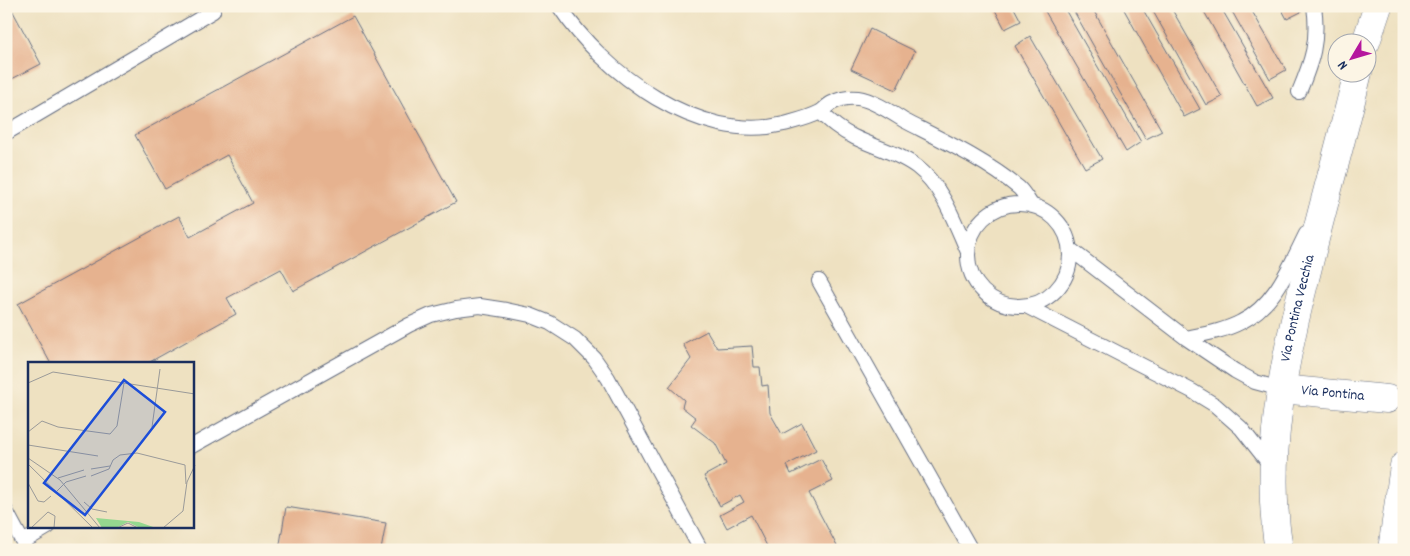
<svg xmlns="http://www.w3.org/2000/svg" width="1410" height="556" font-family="Dekko,sans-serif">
	<rect width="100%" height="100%" fill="#fcf5e5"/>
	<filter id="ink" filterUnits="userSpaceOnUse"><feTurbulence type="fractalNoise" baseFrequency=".02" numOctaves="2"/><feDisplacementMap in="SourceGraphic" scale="10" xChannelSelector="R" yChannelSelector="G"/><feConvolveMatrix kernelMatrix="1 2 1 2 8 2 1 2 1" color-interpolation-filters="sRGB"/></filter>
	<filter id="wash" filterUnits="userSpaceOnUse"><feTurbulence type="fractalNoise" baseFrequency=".0096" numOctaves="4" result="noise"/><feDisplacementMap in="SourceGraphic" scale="20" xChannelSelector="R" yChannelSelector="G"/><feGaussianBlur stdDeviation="1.12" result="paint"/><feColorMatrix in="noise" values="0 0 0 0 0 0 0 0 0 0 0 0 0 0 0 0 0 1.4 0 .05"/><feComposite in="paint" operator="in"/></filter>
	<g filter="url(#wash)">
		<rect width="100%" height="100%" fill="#eee1c1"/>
		<g id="blocks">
			<!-- building -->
			<path fill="#e6b28f" d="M6 6H10L41 64 6 82Z
				M993 6H1013L1021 21 1005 29Z
				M1042 6H1063L1141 142 1126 152Z
				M1071 6H1091L1162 131 1146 139Z
				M1122 6H1141L1200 109 1184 117Z
				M1150 6H1170L1222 97 1206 105Z
				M1201 6H1220L1273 98 1257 106Z
				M1229 6H1249L1286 70 1270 79Z
				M1280 6H1298L1301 12 1287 19Z
				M353 16 456 202 293 291 281 269 227 298 236 314 146 364H51L18 304 179 216 190 237 253 203 227 155 165 189 135 135Z
				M870 29 915 51 896 90 851 69Z
				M1030 36 1102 159 1085 168 1015 46Z
				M707 331 717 348 752 346 754 367H760L762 386 768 385 770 413 782 434 802 423 816 450 787 465 791 474 821 459 833 481 809 493 839 550H769L751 515 727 528 720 515 744 502 740 495 720 506 704 476 726 464 715 443 691 425 696 418 682 407 684 400 669 387 691 359 683 344Z
				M286 507 386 523 381 550H279Z"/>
		</g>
	</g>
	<g filter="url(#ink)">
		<use href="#blocks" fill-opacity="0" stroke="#656d81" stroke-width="1"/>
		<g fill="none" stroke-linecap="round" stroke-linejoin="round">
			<defs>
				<path id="lane" d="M559 6C603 73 699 145 784 124 795 121 809 118 820 112 824 110 827 105 832 103 839 99 849 97 858 98 873 100 892 113 905 121 944 141 985 160 1019 188 1024 193 1028 200 1032 206
					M1299 92C1312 61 1319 41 1314 6
					M820 112C831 122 841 131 854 137 874 147 899 153 917 167 943 187 955 223 968 252
					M6 133 213 11
					M968 255a51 51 0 1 1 102 0a51 51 0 1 1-102 0Z
					M1070 249 1186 338 1235 371 1255 382 1281 389
					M819 281 971 550
					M1026 306 1192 391 1215 405 1241 428 1271 466
					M1186 338C1205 334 1224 331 1241 322 1275 305 1290 266 1306 234
					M192 446 409 325 431 315 456 309 480 306 506 310 530 315 550 323 575 339 594 358 608 378 701 550
					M6 511 27 550
					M23 542 48 527"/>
				<g id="secondary">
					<path d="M1366 42 1378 6"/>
					<path id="s1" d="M1281 389 1387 399"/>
					<path id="s2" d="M1279 550C1264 461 1282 369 1304 283 1321 212 1341 143 1358 72"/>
				</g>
				<path id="highway" d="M1392 550 1404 466"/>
			</defs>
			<!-- lane casing -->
			<use href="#lane" stroke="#656d81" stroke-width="16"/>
			<!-- secondary casing -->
			<use href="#secondary" stroke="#656d81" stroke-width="29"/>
			<!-- highway casing -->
			<use href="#highway" stroke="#656d81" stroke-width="29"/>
			<!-- lane -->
			<use href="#lane" stroke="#fff" stroke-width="14"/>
			<!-- secondary -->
			<use href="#secondary" stroke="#fff" stroke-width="28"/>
			<!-- highway -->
			<use href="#highway" stroke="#fff" stroke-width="28"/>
		</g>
	</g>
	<g text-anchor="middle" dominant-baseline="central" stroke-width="4" stroke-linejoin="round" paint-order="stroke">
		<!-- street labels -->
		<g font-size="15" fill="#1b2f5e" stroke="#fcf5e5">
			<text stroke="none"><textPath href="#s2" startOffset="244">Via Pontina Vecchia</textPath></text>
			<text stroke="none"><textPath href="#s1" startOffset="52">Via Pontina</textPath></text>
		</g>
	</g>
	<!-- overview -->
	<g transform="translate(28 362)">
		<rect width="166" height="166" fill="#eee1c1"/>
		<path d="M68 156 111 160 128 166H112L100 160 88 166H74Z" fill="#95d88f"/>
		<path fill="none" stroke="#9a9a99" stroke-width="1" d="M0 21 25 10 167 32M124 65 132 7M0 70 14 59 30 65 82 72 89 64 96 21M0 83 70 94M0 96 32 118 72 166M0 102 65 166M63 107 82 104M63 114 81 107 85 98 92 93 109 91 157 103 158 122M30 116 56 108M0 121 10 139 16 140 23 134M29 129 38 120 58 114M56 140 64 147 79 150M3 166 20 150 27 154 26 166M89 166 100 161 110 166M135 166 155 149 159 120 167 103"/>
		<path fill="#1d4ed8" fill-opacity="0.15" stroke="#1d4ed8" stroke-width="2.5" d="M96 18 137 50 57 153 16 121Z"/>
		<rect width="166" height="166" fill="none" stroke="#1b2f5e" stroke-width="2.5"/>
	</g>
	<!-- margin -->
	<rect width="1410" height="556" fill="none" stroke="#fcf5e5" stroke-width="25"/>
	<!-- north arrow -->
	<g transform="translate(1352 58) rotate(232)"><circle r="24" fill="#fcf5e5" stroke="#a2a6af"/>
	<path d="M0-4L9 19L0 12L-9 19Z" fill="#b5179e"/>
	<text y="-8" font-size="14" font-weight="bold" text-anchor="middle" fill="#1b2f5e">N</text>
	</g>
</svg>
